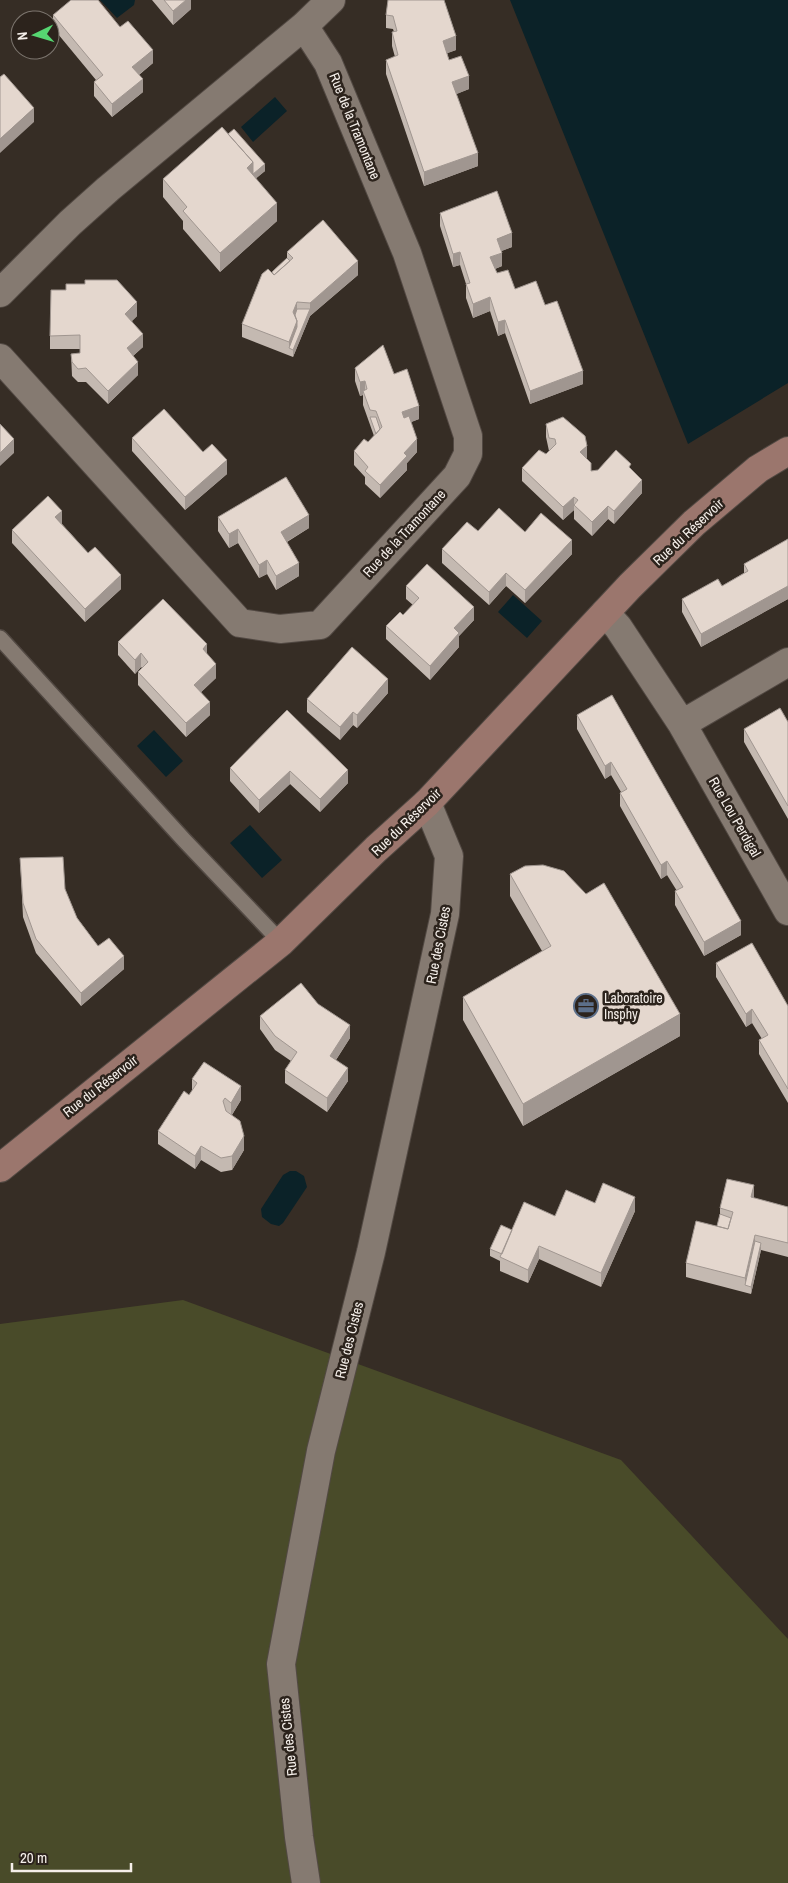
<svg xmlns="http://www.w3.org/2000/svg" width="788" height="1883" font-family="'Archivo Narrow',sans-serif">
	<rect width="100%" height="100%" fill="#362d25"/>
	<!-- green -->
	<path fill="#494b29" d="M183 1300 621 1460 788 1639V1883H0V1324Z"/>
	<!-- water -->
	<path fill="#0b2228" d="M100 0H135L134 5 117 18Z
		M510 0H788V383L688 444Z
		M275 97 287 111 253 142 241 127Z
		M513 595 542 621 527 638 498 612Z
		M154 730 183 761 166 777 137 746Z
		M250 825 282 860 262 878 230 843Z
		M290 1171H296L304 1176 307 1187 283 1223 279 1226 271 1224 262 1217 261 1209 283 1175Z"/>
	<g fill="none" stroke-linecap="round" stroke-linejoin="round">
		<defs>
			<path id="lane" d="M0 638 184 840 281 942"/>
			<path id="street" d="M0 293 70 223 108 189 304 26 331 0
				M0 358 240 623 280 629 320 625 457 476 468 454V436L407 253 328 63 304 26
				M605 613 618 627 682 724 788 911
				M682 724 788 662
				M306 1883 299 1837 281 1664 321 1451 371 1252 445 914 449 856 427 803"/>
			<path id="secondary" d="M0 1168 281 942 376 849 427 803 630 586 694 523 758 469 788 451"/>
		</defs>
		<!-- lane casing -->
		<use href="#lane" stroke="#524943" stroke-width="18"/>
		<!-- street casing -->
		<use href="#street" stroke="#524943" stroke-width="30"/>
		<!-- secondary casing -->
		<use href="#secondary" stroke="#524943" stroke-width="30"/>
		<!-- lane -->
		<use href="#lane" stroke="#857a71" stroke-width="15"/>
		<!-- street -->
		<use href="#street" stroke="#857a71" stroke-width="28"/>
		<!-- secondary -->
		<use href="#secondary" stroke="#9b766d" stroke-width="28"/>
	</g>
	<!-- wall -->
	<path fill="#c4b9b1" d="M152 0H191V9L173 25Z
		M445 3 456 50 447 53 449 60 469 89 456 94 478 166 424 186 386 74V60L395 57 392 46V32H394L393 29 386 28V15Z
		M53 15 120 27 153 63 139 75 143 92 112 117 94 96V82L96 80 53 28Z
		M228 134 265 171 256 178 277 221 220 272 183 229V221L163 197V179Z
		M440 213 512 247 501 251 502 266 495 269 497 273 515 289 545 305 583 384 530 404 505 333 498 336 490 311 473 318 466 298V284L460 265 453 267 440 226Z
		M287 252 358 275 310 316 293 357 242 337V324L272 272 287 258Z
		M66 284 137 316 132 321 143 347 133 356 138 375 108 404 86 382H78L72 376 71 354 80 353V349H50V336L66 290Z
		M355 368 394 374 419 419 411 422 417 452 407 463V470L380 498 365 484V477L354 465V451L368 442 374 436 363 405V395L360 396 355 381Z
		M546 424 587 459 591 471 631 469 642 493 614 524 608 519 592 536 574 519V510L563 520 522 481V468L546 454 549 451 546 437Z
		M132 438 203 452 227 474 185 510 132 451Z
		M218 517 309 528 287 542 299 576 276 590 267 574 259 578 238 543 229 548 218 531Z
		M62 524 121 589 85 622 12 543V530Z
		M478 531 525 532 572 554 525 603 506 586 489 605 442 563V549Z
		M788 539V599L701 647 682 612V599L722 586 744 573V564Z
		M406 586 474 620 459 636V647L430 680 386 639V626L403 615 413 605 406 599Z
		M118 642 207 654 216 678 201 692 210 715 186 737 138 685V672L142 668 141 667 135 674 118 655Z
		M388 693 357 728 353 725 340 740 307 712V699Z
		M287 710 348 783 320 812 290 784 259 813 230 781V768Z
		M577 715 741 935 704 956 675 905V891H677L667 875 661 879 620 806V793L621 792 611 775 605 779 577 729Z
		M788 722V819L744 742V729Z
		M20 858 65 889 77 918 98 946 124 969 81 1006 36 953 23 917Z
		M510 874 680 1036 523 1126 463 1020V997L542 951 510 896Z
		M716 963 788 1006V1103L759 1054V1040L762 1039 752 1023 746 1027 716 977Z
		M318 1004 350 1038 336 1060 348 1081 327 1112 285 1083V1070L291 1061 275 1050 260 1029V1016Z
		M192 1079 241 1100 232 1115 244 1150 232 1170 221 1172 201 1160 195 1169 158 1144V1131L189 1095 192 1091Z
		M754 1198 788 1207V1257L761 1250 751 1294 686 1277V1263L717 1226 720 1214V1208Z
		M595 1203 635 1211 601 1287 539 1259 528 1283 500 1271V1261L490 1256V1249L512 1230Z"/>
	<!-- shaded-wall -->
	<path fill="#a09690" d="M186 0H191V9L173 25V11Z
		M456 36V50L443 55V41Z
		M153 50V63L132 80V67Z
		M469 76V89L452 96V82Z
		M143 79V92L112 117V104Z
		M34 108V122L0 153V139Z
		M478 153V166L424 186V172Z
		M253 162V181L247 168Z
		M265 164V171L253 181V174Z
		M277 203V221L220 272V253Z
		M512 233V247L497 253V239Z
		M460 252V265L453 267V254Z
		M502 253V266L490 271V257Z
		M358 261V275L310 316 293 357V350L310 309V303Z
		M490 297V311L473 318V304Z
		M137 302V316L125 327V314Z
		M297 302V316L295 322 293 312Z
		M505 320V333L498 336V322Z
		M297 321V334L289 348V342Z
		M143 334V347L127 361V348Z
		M138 362V375L108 404V391Z
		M583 371V384L530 404V391Z
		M365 381V394L363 391V395L360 396V382Z
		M419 406V419L409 423V430L402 412Z
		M14 439V453L0 466V453Z
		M417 439V452L407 463V470L380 498V485L404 453Z
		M587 446V460L580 452Z
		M227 460V474L185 510V497Z
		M642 480V493L614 524V511Z
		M574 497V510L563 520V507Z
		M608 506V519L592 536V522Z
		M62 511V525L55 517Z
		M309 515V528L281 545V532Z
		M238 529V543L229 548V534Z
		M572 540V554L525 603V590Z
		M267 560V574L259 578V565Z
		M299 563V576L276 590V576Z
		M506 573V586L489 605V592Z
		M121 575V589L85 622V609Z
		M788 586V599L701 647V634Z
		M474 607V620L459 636V647L430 680V666L454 628Z
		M207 644V658L203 649Z
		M141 653V667L135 674V660Z
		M216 664V678L194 699V685Z
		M388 679V693L357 728V715Z
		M210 702V715L186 737V723Z
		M353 712V725L340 740V727Z
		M611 762V775L605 779V766Z
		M348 770V783L320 812V799Z
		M290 771V784L259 813V800Z
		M667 861V875L661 879V865Z
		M741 921V935L704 956V942Z
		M124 956V969L81 1006V993Z
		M752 1009V1023L746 1027V1014Z
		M680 1014V1036L523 1126V1104Z
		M350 1025V1038L330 1069V1056Z
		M348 1068V1081L327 1112V1098Z
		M241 1086V1100L231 1116V1103Z
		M244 1136V1150L232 1170V1156Z
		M201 1146V1160L195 1169V1156Z
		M754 1185V1199L751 1197Z
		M635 1197V1211L601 1287V1273Z
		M755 1235V1248L745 1285V1278Z
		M761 1243V1250L751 1294V1287Z
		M539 1246V1259L528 1283V1270Z"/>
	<!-- building -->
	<path fill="#e4d7ce" stroke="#a09690" d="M71 0H98L120 27 128 21 153 50 132 67 143 79 112 104 94 82 103 75 53 15Z
		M164 0H186L173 11Z
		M388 0H444L456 36 443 41 449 60 461 56 469 76 452 82 478 153 424 172 386 60 398 55 392 32 397 31 393 16 386 15Z
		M4 74 34 108 0 139V77Z
		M222 127 253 162 247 168 277 203 220 253 183 211 187 207 163 179Z
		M234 129 265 164 253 174V162L228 134Z
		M497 191 512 233 497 239 502 253 490 257 497 273 508 270 515 289 536 281 545 305 557 301 583 371 530 391 505 320 498 322 490 297 473 304 466 284 470 283 460 252 453 254 440 213Z
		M323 220 358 261 310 303 297 302 293 312 297 321 289 342 242 324 262 274 268 269 274 275 293 258 287 252Z
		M287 258 290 261 274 275 272 272Z
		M85 280H117L137 302 125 314 143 334 127 348 138 362 108 391 86 368 78 369 72 362 71 354 80 353V335L50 336 51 290H66V284H85Z
		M297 309H310L293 350 289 348 297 327V321L295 315Z
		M383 345 394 374 407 369 419 406 402 412 404 418 409 416 417 439 404 453 407 456 380 485 365 471 368 467 354 451 364 439 368 442 382 427 376 411 370 410 363 391 367 389 365 381 360 382 355 368Z
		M164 409 203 452 212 444 227 460 185 497 132 438Z
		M370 417H376L380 429 376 434Z
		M563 417 585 436 587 446 580 452 591 463V471L598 470 616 450 631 464 629 467 642 480 614 511 608 506 592 522 574 505 578 500 574 497 563 507 522 468 539 450 546 454 556 444 555 439 549 438 546 424Z
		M0 424 14 439 0 453Z
		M286 477 309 515 281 532 299 563 276 576 267 560 259 565 238 529 229 534 218 517Z
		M48 496 62 511 55 517 88 553 95 547 121 575 85 609 12 530Z
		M499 508 525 532 541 513 572 540 525 590 506 573 489 592 442 549 467 522 478 531Z
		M788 539V586L701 634 682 599 718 579 722 586 748 571 744 564Z
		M427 564 474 607 454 628 459 633 430 666 386 626 400 612 403 615 419 598 406 586Z
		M163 599 207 644 203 649 216 664 194 685 210 702 186 723 138 672 148 662 141 653 135 660 118 642Z
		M352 647 388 679 357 715 353 712 340 727 307 699Z
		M612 695 741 921 704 942 675 891 683 887 667 861 661 865 620 793 627 789 611 762 605 766 577 715Z
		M780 708 788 722V806L744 729Z
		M287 710 348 770 320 799 290 771 259 800 230 768Z
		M63 857 65 889 77 918 98 946 109 938 124 956 81 993 36 939 23 903 20 858Z
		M543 865 564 871 586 894 604 883 680 1014 523 1104 463 997 551 946 510 874 525 866Z
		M752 943 788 1006V1089L759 1040 768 1035 752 1009 746 1014 716 963Z
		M301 983 318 1004 350 1025 330 1056 348 1068 327 1098 285 1070 297 1052 275 1036 260 1016Z
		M204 1062 241 1086 231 1103 225 1098 223 1101 226 1111 240 1121 244 1136 232 1156 221 1158 201 1146 195 1156 158 1131 184 1091 189 1095 197 1083 192 1079Z
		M727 1179 754 1185 751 1197 788 1207V1243L755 1235 745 1278 686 1263 696 1221 728 1229 733 1212 720 1208Z
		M603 1183 635 1197 601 1273 539 1246 528 1270 500 1257 524 1202 555 1216 566 1190 595 1203Z
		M720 1214 731 1218 728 1229 717 1226Z
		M501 1225 512 1230 502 1254 490 1249Z
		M755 1241 761 1243 751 1287 745 1285Z"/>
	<!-- icons -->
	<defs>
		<symbol id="office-ring" viewBox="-11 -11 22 22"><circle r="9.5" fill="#2c231c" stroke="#5c6f8a" stroke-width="1.5"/><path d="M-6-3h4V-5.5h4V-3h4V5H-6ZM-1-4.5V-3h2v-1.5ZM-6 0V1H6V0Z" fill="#5c6f8a"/></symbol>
	</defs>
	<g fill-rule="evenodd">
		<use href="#office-ring" x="572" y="992" width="28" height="28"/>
	</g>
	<g text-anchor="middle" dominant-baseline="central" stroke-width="5" stroke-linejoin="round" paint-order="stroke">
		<!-- street labels -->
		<g font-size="14" fill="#f5efea" stroke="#2c231c">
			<text transform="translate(355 126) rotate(68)">Rue de la Tramontane</text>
			<text transform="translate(688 532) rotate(-43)">Rue du Réservoir</text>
			<text transform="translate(404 533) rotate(-47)">Rue de la Tramontane</text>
			<text transform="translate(735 817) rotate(60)">Rue Lou Perdigal</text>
			<text transform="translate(406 822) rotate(-44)">Rue du Réservoir</text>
			<text transform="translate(438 945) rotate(-79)">Rue des Cistes</text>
			<text transform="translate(100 1086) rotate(-38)">Rue du Réservoir</text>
			<text transform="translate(349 1340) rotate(-76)">Rue des Cistes</text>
			<text transform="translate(288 1737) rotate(-96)">Rue des Cistes</text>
		</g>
		<!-- poi labels -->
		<g font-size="14" fill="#f5efea" stroke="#2c231c" text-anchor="start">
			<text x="604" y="998">Laboratoire<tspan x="604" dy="16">Insphy</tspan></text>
		</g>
	</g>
	<!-- north arrow -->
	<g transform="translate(35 35) rotate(265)"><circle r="24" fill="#2c231c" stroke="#7c756e"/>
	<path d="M0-4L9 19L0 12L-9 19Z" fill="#56d671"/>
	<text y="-8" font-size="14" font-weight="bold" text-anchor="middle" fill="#f5efea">N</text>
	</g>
	<!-- scale -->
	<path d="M12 1863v8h119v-8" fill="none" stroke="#f5efea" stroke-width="2.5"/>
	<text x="20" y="1863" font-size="15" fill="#f5efea" stroke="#2c231c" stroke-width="4" paint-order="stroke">20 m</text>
</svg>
